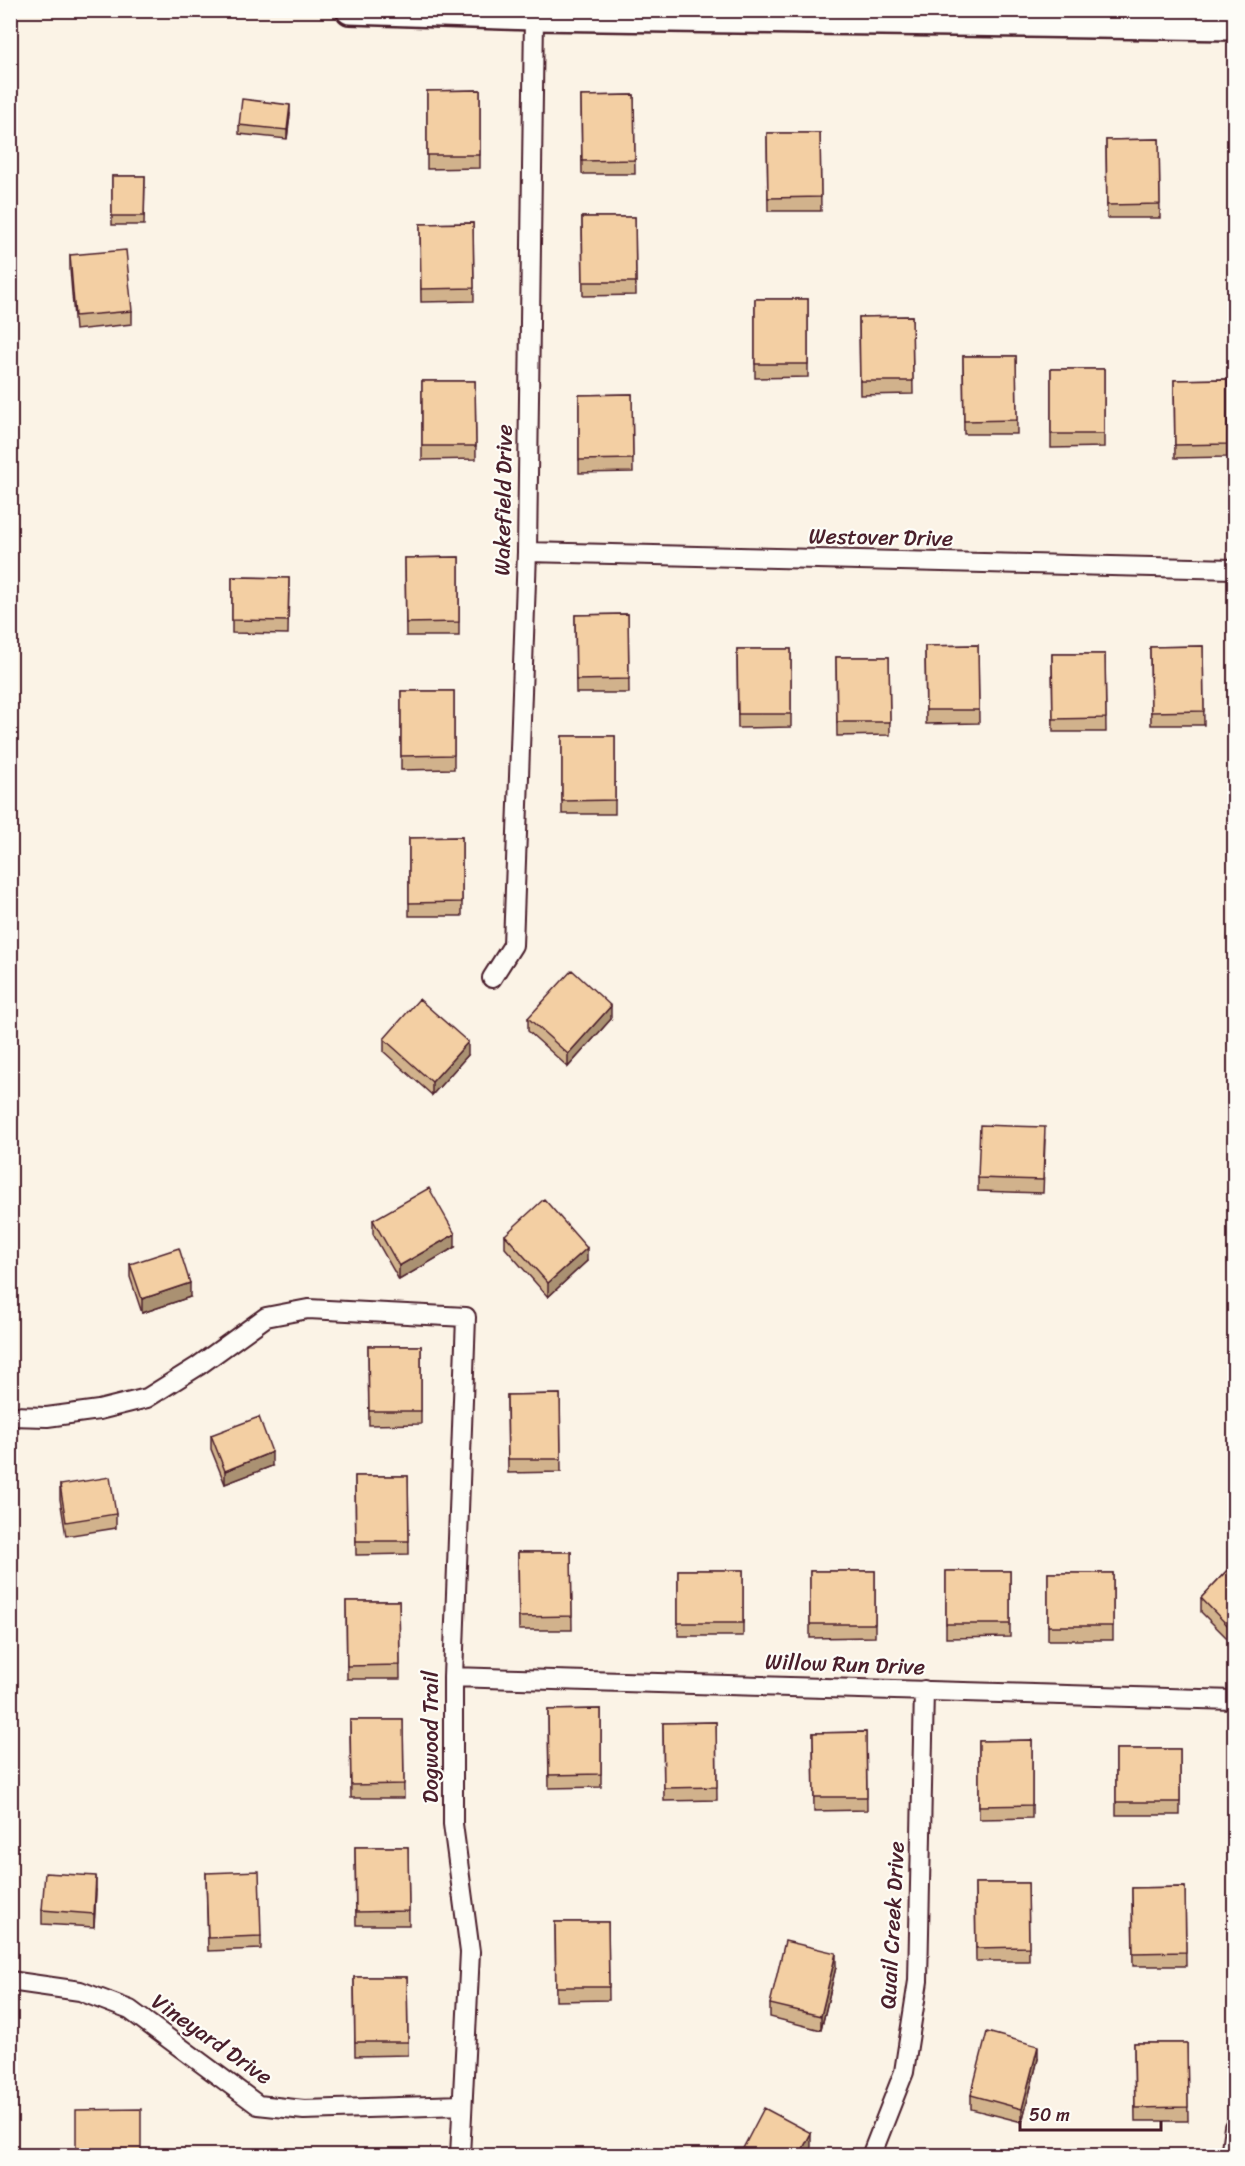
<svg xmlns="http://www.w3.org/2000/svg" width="1245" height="2166" font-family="Sriracha,sans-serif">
	<rect width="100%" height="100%" fill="#fbf3e6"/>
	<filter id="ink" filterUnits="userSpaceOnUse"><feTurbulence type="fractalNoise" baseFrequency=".0167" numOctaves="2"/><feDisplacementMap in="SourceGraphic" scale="12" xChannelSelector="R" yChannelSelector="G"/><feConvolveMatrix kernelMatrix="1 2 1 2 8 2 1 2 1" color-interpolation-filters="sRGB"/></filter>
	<g filter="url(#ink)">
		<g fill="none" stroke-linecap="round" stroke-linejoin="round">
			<defs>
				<path id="street" d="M527 552 1234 569
					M492 978 513 945 527 552 534 16
					M10 1416 47 1417 99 1410 147 1398 198 1366 266 1317 308 1309 466 1317 453 1677V1824L470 1952 460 2156
					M453 1677 1234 1700
					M10 1981 80 1991 130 2010 258 2105 304 2110 462 2105
					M871 2156 904 2072 918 1981 924 1690
					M1230 2156 1234 2127"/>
				<path id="secondary" d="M350 10 534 16 1234 26"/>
			</defs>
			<!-- street casing -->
			<use href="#street" stroke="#4a1f2b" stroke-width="22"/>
			<!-- secondary casing -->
			<use href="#secondary" stroke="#4a1f2b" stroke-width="32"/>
			<!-- street -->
			<use href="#street" stroke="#fdfcf7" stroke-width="18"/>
			<!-- secondary -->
			<use href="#secondary" stroke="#fdfcf7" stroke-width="27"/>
		</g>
		<!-- wall -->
		<path fill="#d1b28c" stroke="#4a1f2b" stroke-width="1.5" d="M480 90V168L427 169V91Z
			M634 95 635 174H582L581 96Z
			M290 114 287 139 239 134V125Z
			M767 133H820L821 211H768Z
			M1234 137V158L1232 152V139Z
			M1159 139 1160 218H1107L1106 140Z
			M112 176H145L144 225H112Z
			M582 217H635L636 295 583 296Z
			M473 223 474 301 421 302 420 224Z
			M70 255 132 311V324L75 330 70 269Z
			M755 299H808V377L755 378Z
			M912 316 913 394 860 395 859 317Z
			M963 356H1016L1017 434H964Z
			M1051 369H1104V447L1051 448Z
			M1227 379V457L1175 458 1174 380Z
			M422 381H475L476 459 422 460Z
			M632 394 633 472 579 473V395Z
			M459 557V636H406L405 558Z
			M232 577 289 578 288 634 232 633Z
			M628 614 629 693H576L575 615Z
			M978 645 979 723 926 724 925 646Z
			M1203 646 1204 725H1151L1150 647Z
			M737 649H791V727L738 728Z
			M1052 654H1105L1106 732H1053Z
			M836 657H889L890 735 837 736Z
			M401 691H454V769L401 770Z
			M562 736H615V814H562Z
			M462 837V916H409V838Z
			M528 1018 611 1019 568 1067 528 1031Z
			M384 1039 468 1055 432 1095 384 1052Z
			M1045 1140 1043 1193 978 1191V1178Z
			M373 1220 455 1247 399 1280 373 1234Z
			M505 1235 587 1261 548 1297 505 1248Z
			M130 1264 190 1297 142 1313 130 1277Z
			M368 1346H421V1424L369 1425Z
			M560 1394 561 1472 508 1473 507 1395Z
			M211 1435 272 1466 225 1484 211 1449Z
			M355 1476H408L409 1554 356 1555Z
			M60 1485 116 1514V1528L66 1536 60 1499Z
			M518 1552H571L572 1630H519Z
			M1234 1563V1645L1201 1612V1598Z
			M678 1570H743V1636H678Z
			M810 1571H875V1637L810 1638Z
			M946 1571H1010V1637L946 1638Z
			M1048 1573H1113V1640H1048Z
			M346 1601H399L400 1679H347Z
			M601 1709V1787L549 1788 548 1710Z
			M350 1720H403L404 1798H351Z
			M716 1722 717 1800 664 1801 663 1723Z
			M866 1732 867 1810 814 1811 813 1733Z
			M1032 1740V1818L979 1819V1741Z
			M1116 1749H1180V1815H1116Z
			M355 1847H408L409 1925H356Z
			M206 1873 261 1936V1949L208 1951Z
			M975 1883H1028L1029 1961H976Z
			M1185 1887 1186 1966H1133L1132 1888Z
			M96 1890 94 1927 42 1924V1910Z
			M555 1922H608L609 2000 556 2001Z
			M836 1967 821 2030 770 2017V2004Z
			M354 1977H407L408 2055 355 2056Z
			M1134 2043H1187L1188 2121H1135Z
			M1038 2059 1022 2122 971 2109V2095Z"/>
		<!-- shaded-wall -->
		<path fill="#aa9172" stroke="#4a1f2b" stroke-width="1.5" d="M290 105V114L287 139V130Z
			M611 1006V1019L568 1067V1054Z
			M468 1042V1055L432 1095V1082Z
			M455 1234V1247L399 1280V1266Z
			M587 1248V1261L548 1297V1283Z
			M190 1283V1297L142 1313V1299Z
			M272 1452V1466L225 1484V1471Z
			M96 1876V1890L94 1927V1914Z
			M836 1953V1967L821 2030V2016Z
			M1038 2046V2059L1022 2122V2109Z
			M811 2133V2147L806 2156H799Z"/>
		<!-- building -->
		<path fill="#f3cfa3" stroke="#4a1f2b" stroke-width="1.5" d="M480 90V155H427V91Z
			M634 95 635 160 582 161 581 96Z
			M242 99 290 105 287 130 239 125Z
			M767 133H820L821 197 768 198Z
			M1159 139 1160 204 1107 205 1106 140Z
			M112 176H145L144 216H112Z
			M582 217H635L636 282H583Z
			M473 223 474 288 421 289 420 224Z
			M126 250 132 311 75 316 70 255Z
			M755 299H808V364H755Z
			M912 316 913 381H860L859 317Z
			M963 356H1016L1017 420 964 421Z
			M1051 369H1104V434H1051Z
			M1227 379V444L1175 445 1174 380Z
			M422 381H475L476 446H422Z
			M632 394 633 459 579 460V395Z
			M459 557V622L406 623 405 558Z
			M232 577 289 578 288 621 232 620Z
			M628 614 629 679 576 680 575 615Z
			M978 645 979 710H926L925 646Z
			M1203 646 1204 711 1151 712 1150 647Z
			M737 649H791V714H738Z
			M1052 654H1105L1106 718 1053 719Z
			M836 657H889L890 722H837Z
			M401 691H454V755L401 756Z
			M562 736H615V800L562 801Z
			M462 837V902L409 903V838Z
			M572 970 611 1006 568 1054 528 1018Z
			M419 999 468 1042 432 1082 384 1039Z
			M980 1125 1045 1127 1043 1180 978 1178Z
			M429 1188 455 1234 399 1266 373 1220Z
			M544 1199 587 1248 548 1283 505 1235Z
			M179 1248 190 1283 142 1299 130 1264Z
			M368 1346H421V1411H369Z
			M560 1394 561 1459H508L507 1395Z
			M259 1417 272 1452 225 1471 211 1435Z
			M355 1476H408L409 1541H356Z
			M110 1477 116 1514 66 1522 60 1485Z
			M518 1552H571L572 1616 519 1617Z
			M1234 1563V1632L1201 1598Z
			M678 1570H743V1623H678Z
			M810 1571H875V1624H810Z
			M946 1571H1010V1624H946Z
			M1048 1573H1113V1626H1048Z
			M346 1601H399L400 1665 347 1666Z
			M601 1709V1774L549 1775 548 1710Z
			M350 1720H403L404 1784 351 1785Z
			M716 1722 717 1787 664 1788 663 1723Z
			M866 1732 867 1797H814L813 1733Z
			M1032 1740V1805L979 1806V1741Z
			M1116 1749H1180V1802H1116Z
			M355 1847H408L409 1911 356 1912Z
			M259 1871 261 1936 208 1938 206 1873Z
			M45 1873 96 1876 94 1914 42 1910Z
			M975 1883H1028L1029 1947 976 1948Z
			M1185 1887 1186 1952 1133 1953 1132 1888Z
			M555 1922H608L609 1987H556Z
			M785 1941 836 1953 821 2016 770 2004Z
			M354 1977H407L408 2042H355Z
			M987 2032 1038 2046 1022 2109 971 2095Z
			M1134 2043H1187L1188 2107 1135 2108Z
			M764 2108 811 2133 799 2156H739Z
			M141 2109V2156H76V2110Z
			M399 2151V2156H346V2152Z"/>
	</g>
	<g text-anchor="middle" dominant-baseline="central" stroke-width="4.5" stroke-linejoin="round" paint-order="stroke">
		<!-- street labels -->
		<g font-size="22" fill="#4a1f2b" stroke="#fdfcf7">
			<text transform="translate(503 500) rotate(-89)">Wakefield Drive</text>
			<text transform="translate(881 537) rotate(1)">Westover Drive</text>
			<text transform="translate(845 1664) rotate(2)">Willow Run Drive</text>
			<text transform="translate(430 1737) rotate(-90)">Dogwood Trail</text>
			<text transform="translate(892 1925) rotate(-87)">Quail Creek Drive</text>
			<text transform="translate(212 2039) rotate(35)">Vineyard Drive</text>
		</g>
	</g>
	<!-- margin -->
	<rect width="1245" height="2166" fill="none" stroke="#fdfcf7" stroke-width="36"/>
	<rect x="18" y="18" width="1209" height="2130" fill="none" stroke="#4a1f2b" stroke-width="2" filter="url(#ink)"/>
	<!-- scale -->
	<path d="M1020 2121v9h141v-9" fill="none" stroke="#4a1f2b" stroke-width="3"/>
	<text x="1029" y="2121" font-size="18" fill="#4a1f2b" stroke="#fdfcf7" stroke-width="4.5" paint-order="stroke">50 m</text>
</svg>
